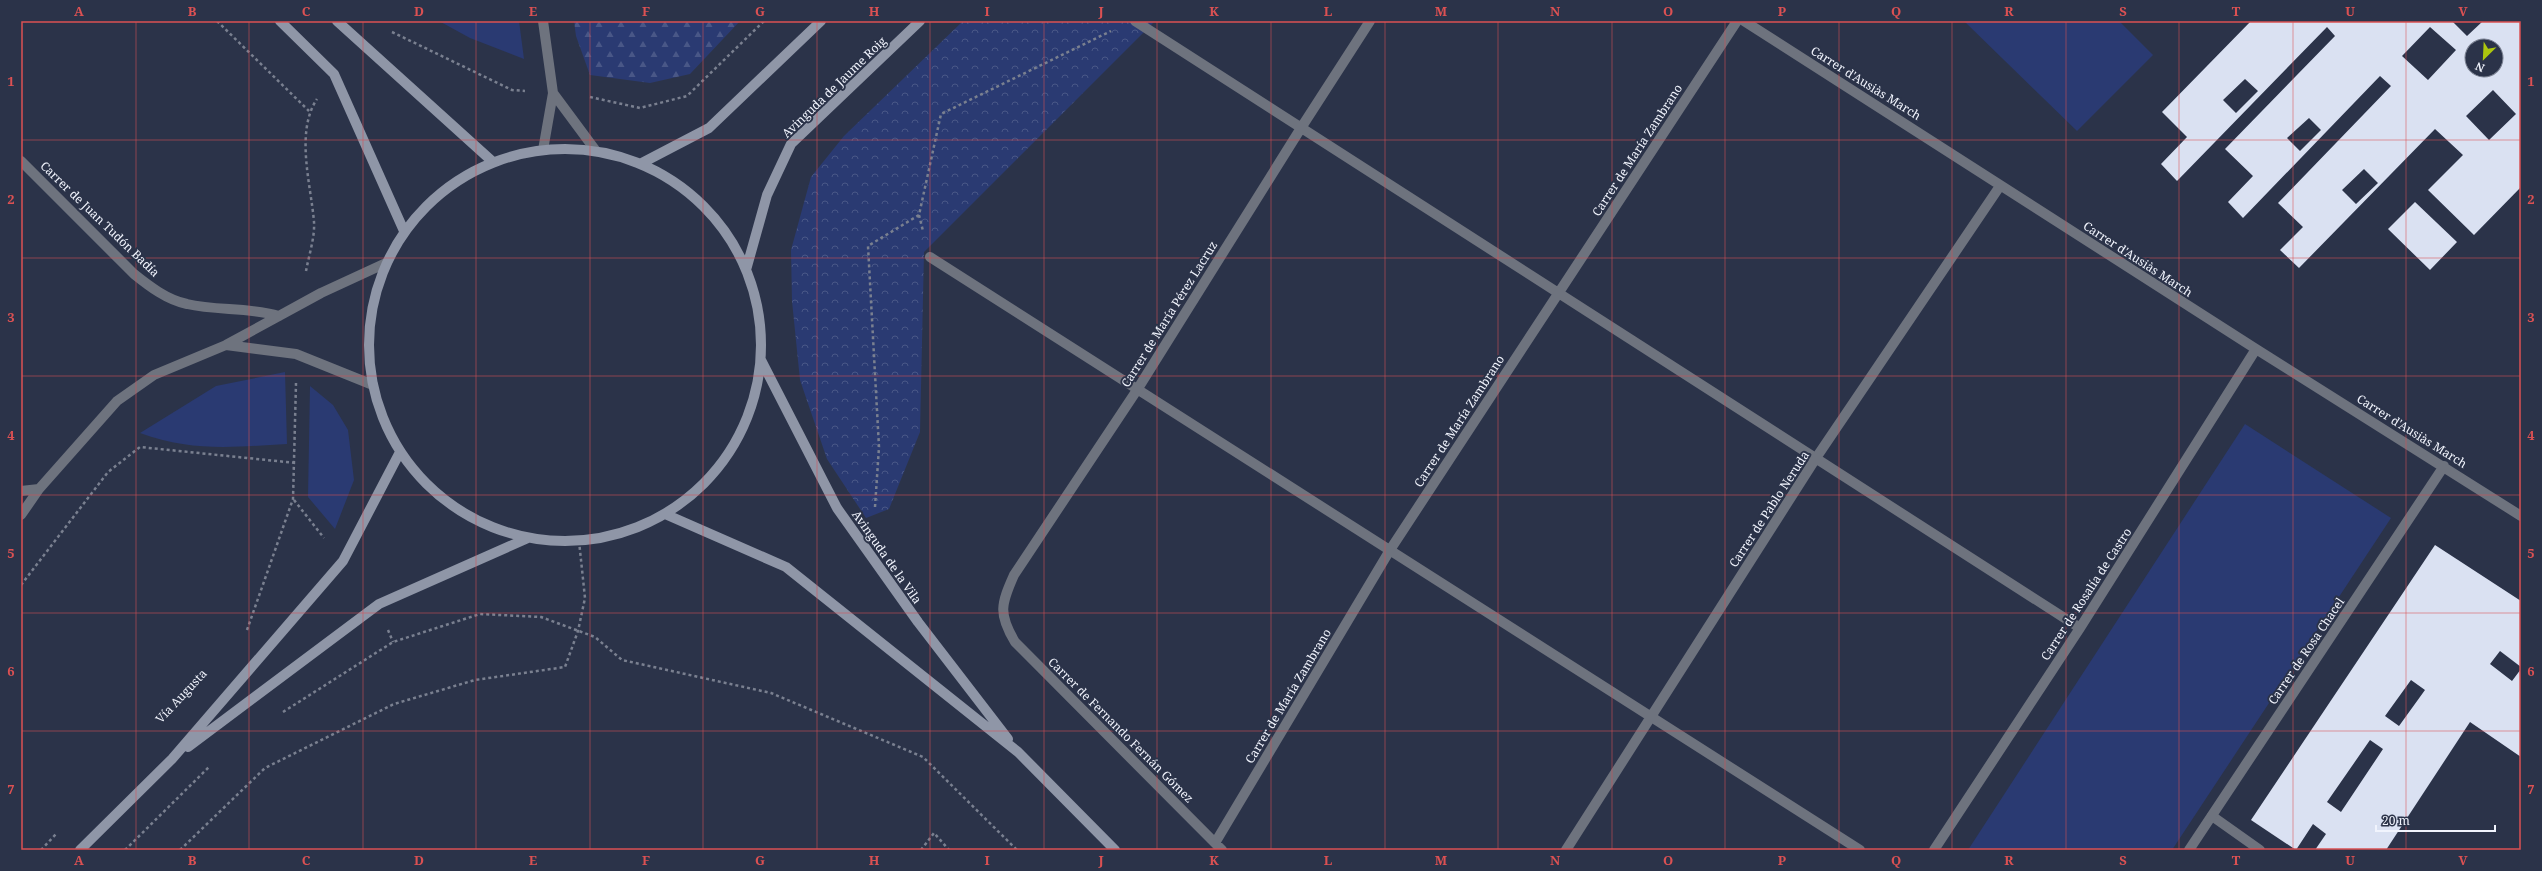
<svg xmlns="http://www.w3.org/2000/svg" width="2542" height="871" font-family="'Noto Serif',serif">
	<defs>
		<pattern id="forest-firs" width="22" height="20" patternUnits="userSpaceOnUse"><rect width="22" height="20" fill="#2a3a72"/><path d="M5 1l3.5 6h-7zM16 11l3.5 6h-7z" fill="#495787"/></pattern>
		<pattern id="park-crowns" width="20" height="18" patternUnits="userSpaceOnUse"><rect width="20" height="18" fill="#2a3a72"/><path d="M2 6a3 3 0 1 1 6 0M12 15a3 3 0 1 1 6 0" fill="none" stroke="#495787"/></pattern>
	</defs>
	<rect width="100%" height="100%" fill="#2b3349"/>
	<!-- grass -->
	<path fill="#2a3a72" d="M439 21H519L524 59 470 38Z
		M1964 21H2119L2153 55 2077 131Z
		M285 372 287 444C233 447 192 452 140 433L216 386Z
		M310 386 333 405 348 430 354 480 335 529 308 497Z
		M2245 424 2391 518 2172 850H1968Z"/>
	<!-- forest -->
	<path fill="url(#forest-firs)" d="M574 21H740L690 74 650 83 590 75 576 36Z"/>
	<!-- park -->
	<path fill="url(#park-crowns)" d="M963 21H1155L924 252 920 432 889 509 866 518 827 459 800 380 792 301 791 250 811 177 844 136Z"/>
	<!-- building -->
	<path fill="#dae1f2" fill-rule="evenodd" d="M2251 21H2452L2467 36 2483 21H2521V187L2474 235 2428 190 2463 155 2435 129 2299 268 2280 250 2303 227 2278 203 2391 86 2380 76 2243 218 2228 202 2253 176 2225 149 2335 36 2327 27 2177 181 2161 164 2187 137 2162 112ZM2430 27 2456 50 2428 80 2402 56ZM2472 46H2496V70H2472ZM2245 79 2258 91 2236 113 2223 100ZM2493 90 2516 114 2489 140 2466 116ZM2309 118 2321 130 2300 151 2287 138ZM2364 169 2378 183 2356 204 2342 190Z
		M2415 202 2457 242 2430 270 2388 229Z
		M2435 545 2521 601V667L2500 651 2490 664 2512 681 2521 669V757L2470 722 2386 850H2315L2326 834 2313 824 2296 850 2251 820ZM2411 680 2425 690 2399 726 2385 716ZM2370 740 2383 749 2341 812 2327 802Z"/>
	<g fill="none" stroke-linecap="round" stroke-linejoin="round">
		<!-- path -->
		<path stroke="#7a8090" stroke-width="2.5" stroke-dasharray="3 3" stroke-linecap="butt" d="M217 21 309 111
			M392 32 512 90 525 91
			M590 97 640 108 687 96 764 21
			M919 215 923 231
			M306 271C309 255 315 237 314 222 311 185 295 132 317 99
			M294 500 324 538
			M875 507 879 447 868 246 919 215 941 114 1111 31
			M21 585 108 472 140 447 296 463
			M247 630 293 499 296 383
			M388 630 393 642
			M283 712 393 642 480 614 541 617 595 637 622 660 771 693 923 757 1017 850
			M41 850 57 833
			M125 850 210 766
			M180 850 265 768 394 704 475 680 565 667 578 631 585 598 579 541
			M921 850 934 833 949 850"/>
		<!-- lane -->
		<path stroke="#6e737e" stroke-width="10" d="M2212 816 2260 850"/>
		<!-- street -->
		<path stroke="#6e737e" stroke-width="10" d="M543 21 553 93 543 150
			M1135 21 2080 628
			M1744 21 2256 349 2521 516
			M553 93 596 151
			M21 161 134 274C149 286 167 300 187 304 217 311 249 307 279 316
			M930 257 1860 850
			M226 345 296 354 373 385
			M21 491 39 489
			M21 515 39 489 117 401 154 375 226 345 321 293 386 263
			M1215 843 1390 550 1737 21
			M1222 850 1015 642C998 614 1001 604 1014 575L1137 390 1301 128 1370 21
			M1566 850 1816 458 2000 186
			M1934 850 2080 628 2256 349
			M2189 850 2444 466"/>
		<!-- secondary -->
		<path stroke="#8f96a7" stroke-width="10" d="M280 21 334 74 404 231
			M337 21 493 162
			M369 345a196 196 0 1 1 392 0a196 196 0 1 1-392 0Z
			M640 164 709 128 821 21
			M746 270 767 195 791 144 920 21
			M761 360 837 508 918 622 1008 739
			M665 514 786 567 1018 752 1115 850
			M188 747 379 604 528 538
			M80 850 172 759 343 561 400 452"/>
	</g>
	<!-- grid -->
	<path fill="none" stroke="#db5153" stroke-width="1" stroke-opacity="0.55" d="M136 21V850M249 21V850M363 21V850M476 21V850M590 21V850M703 21V850M817 21V850M930 21V850M1044 21V850M1157 21V850M1271 21V850M1385 21V850M1498 21V850M1612 21V850M1725 21V850M1839 21V850M1952 21V850M2066 21V850M2179 21V850M2293 21V850M2406 21V850M21 140H2521M21 258H2521M21 376H2521M21 495H2521M21 613H2521M21 731H2521"/>
	<g text-anchor="middle" dominant-baseline="central" stroke-width="4" stroke-linejoin="round" paint-order="stroke">
		<!-- street labels -->
		<g font-size="12" fill="#f1f4fd" stroke="#2b3349">
			<text transform="translate(1866 83) rotate(32)">Carrer d'Ausiàs March</text>
			<text transform="translate(834 87) rotate(-44)">Avinguda de Jaume Roig</text>
			<text transform="translate(1637 150) rotate(-57)">Carrer de María Zambrano</text>
			<text transform="translate(100 219) rotate(44)">Carrer de Juan Tudón Badía</text>
			<text transform="translate(2138 259) rotate(33)">Carrer d'Ausiàs March</text>
			<text transform="translate(1169 314) rotate(-58)">Carrer de María Pérez Lacruz</text>
			<text transform="translate(1459 421) rotate(-57)">Carrer de María Zambrano</text>
			<text transform="translate(2412 431) rotate(32)">Carrer d'Ausiàs March</text>
			<text transform="translate(1769 509) rotate(-57)">Carrer de Pablo Neruda</text>
			<text transform="translate(887 557) rotate(55)">Avinguda de la Vila</text>
			<text transform="translate(2086 594) rotate(-57)">Carrer de Rosalía de Castro</text>
			<text transform="translate(2306 651) rotate(-56)">Carrer de Rosa Chacel</text>
			<text transform="translate(181 696) rotate(-47)">Vía Augusta</text>
			<text transform="translate(1288 696) rotate(-59)">Carrer de María Zambrano</text>
			<text transform="translate(1121 730) rotate(45)">Carrer de Fernando Fernán Gómez</text>
		</g>
	</g>
	<!-- border -->
	<rect width="2542" height="871" fill="none" stroke="#2b3349" stroke-width="44"/>
	<!-- north arrow -->
	<g transform="translate(2484 58) rotate(204)"><circle r="19" fill="#2b3349" stroke="#7a8091"/>
	<path d="M0-3L7 15L0 10L-7 15Z" fill="#adc60f"/>
	<text y="-6" font-size="11" font-weight="bold" text-anchor="middle" fill="#f1f4fd">N</text>
	</g>
	<!-- scale -->
	<path d="M2376 825v6h119v-6" fill="none" stroke="#f1f4fd" stroke-width="2"/>
	<text x="2382" y="825" font-size="12" fill="#f1f4fd" stroke="#2b3349" stroke-width="3" paint-order="stroke">20 m</text>
	<rect x="22" y="22" width="2498" height="827" fill="none" stroke="#db5153" stroke-width="1.5"/>
	<g font-size="13" text-anchor="middle" font-weight="bold" fill="#db5153">
		<text x="79" y="16">A</text>
		<text x="192" y="16">B</text>
		<text x="306" y="16">C</text>
		<text x="419" y="16">D</text>
		<text x="533" y="16">E</text>
		<text x="646" y="16">F</text>
		<text x="760" y="16">G</text>
		<text x="874" y="16">H</text>
		<text x="987" y="16">I</text>
		<text x="1101" y="16">J</text>
		<text x="1214" y="16">K</text>
		<text x="1328" y="16">L</text>
		<text x="1441" y="16">M</text>
		<text x="1555" y="16">N</text>
		<text x="1668" y="16">O</text>
		<text x="1782" y="16">P</text>
		<text x="1896" y="16">Q</text>
		<text x="2009" y="16">R</text>
		<text x="2123" y="16">S</text>
		<text x="2236" y="16">T</text>
		<text x="2350" y="16">U</text>
		<text x="2463" y="16">V</text>
		<text x="11" y="86">1</text>
		<text x="2531" y="86">1</text>
		<text x="11" y="204">2</text>
		<text x="2531" y="204">2</text>
		<text x="11" y="322">3</text>
		<text x="2531" y="322">3</text>
		<text x="11" y="440">4</text>
		<text x="2531" y="440">4</text>
		<text x="11" y="558">5</text>
		<text x="2531" y="558">5</text>
		<text x="11" y="676">6</text>
		<text x="2531" y="676">6</text>
		<text x="11" y="794">7</text>
		<text x="2531" y="794">7</text>
		<text x="79" y="865">A</text>
		<text x="192" y="865">B</text>
		<text x="306" y="865">C</text>
		<text x="419" y="865">D</text>
		<text x="533" y="865">E</text>
		<text x="646" y="865">F</text>
		<text x="760" y="865">G</text>
		<text x="874" y="865">H</text>
		<text x="987" y="865">I</text>
		<text x="1101" y="865">J</text>
		<text x="1214" y="865">K</text>
		<text x="1328" y="865">L</text>
		<text x="1441" y="865">M</text>
		<text x="1555" y="865">N</text>
		<text x="1668" y="865">O</text>
		<text x="1782" y="865">P</text>
		<text x="1896" y="865">Q</text>
		<text x="2009" y="865">R</text>
		<text x="2123" y="865">S</text>
		<text x="2236" y="865">T</text>
		<text x="2350" y="865">U</text>
		<text x="2463" y="865">V</text>
	</g>
</svg>
